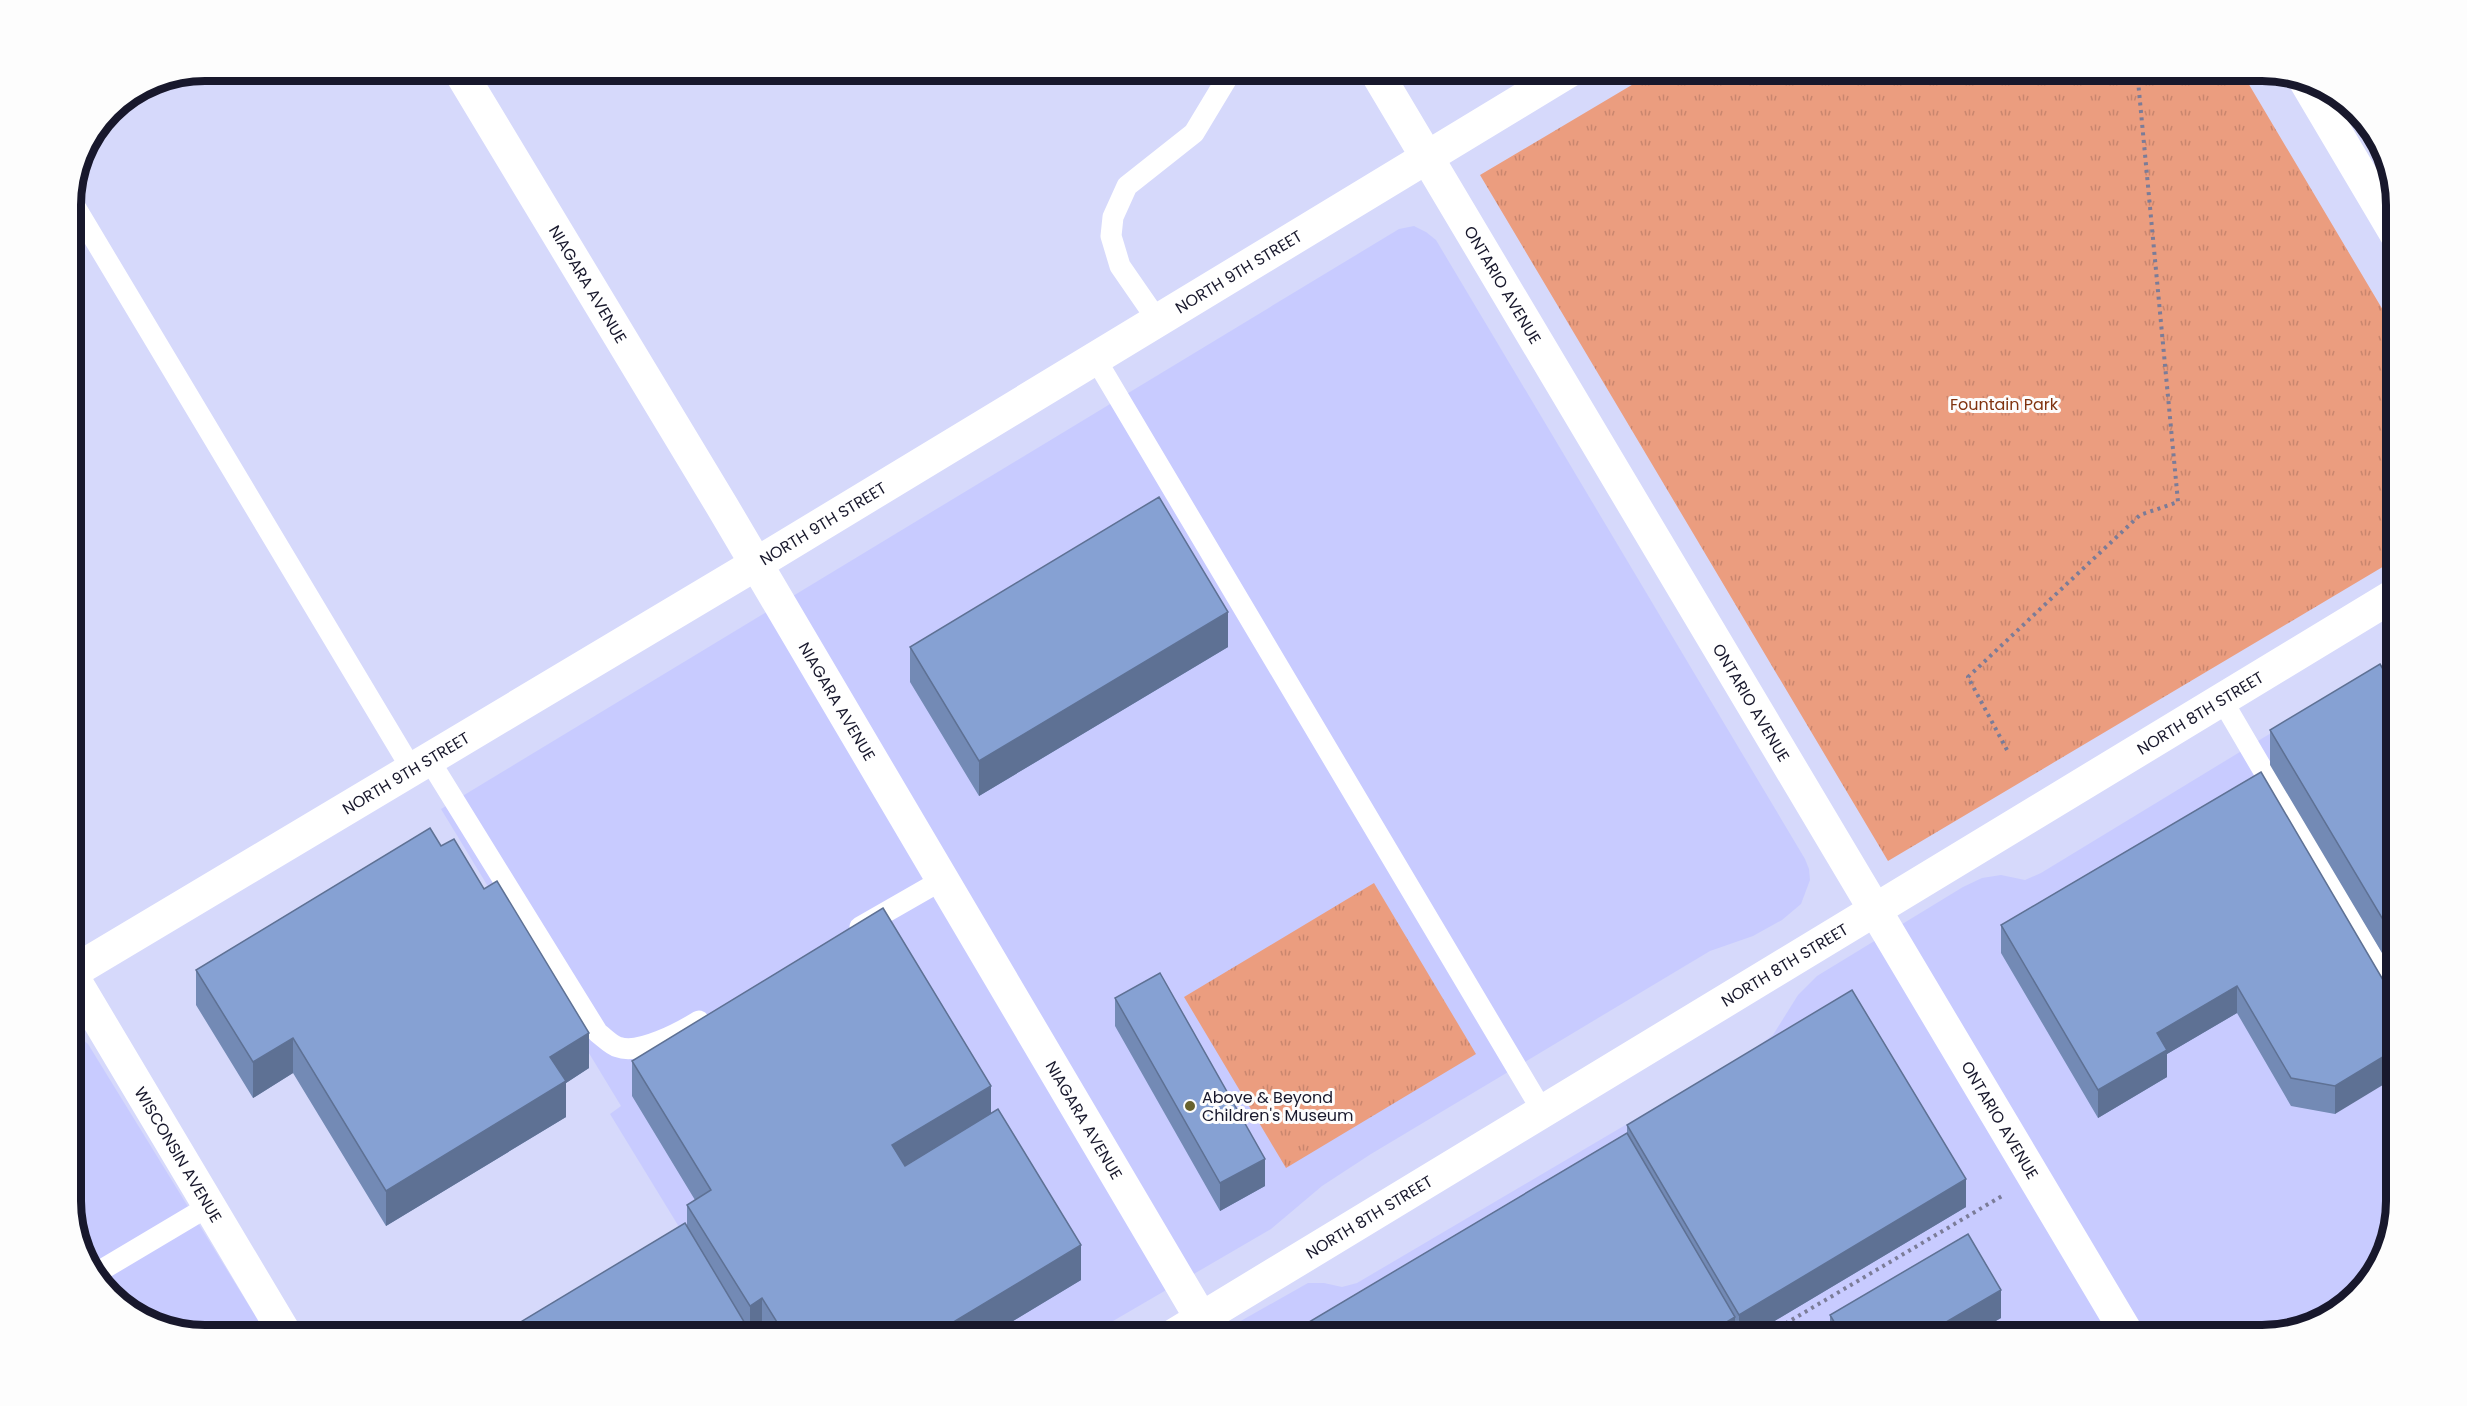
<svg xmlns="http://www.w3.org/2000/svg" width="2467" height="1406" font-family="Poppins,sans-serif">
	<defs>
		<pattern id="grass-tufts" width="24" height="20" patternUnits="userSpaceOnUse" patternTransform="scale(1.5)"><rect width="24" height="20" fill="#eb9d7f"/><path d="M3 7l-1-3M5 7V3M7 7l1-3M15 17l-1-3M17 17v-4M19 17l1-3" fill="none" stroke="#c9866e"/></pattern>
	</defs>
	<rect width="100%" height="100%" fill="#d6d9fb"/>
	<!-- built -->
	<path fill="#c8cbff" d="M1414 226 1426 232 1436 240 1805 859 1809 869 1810 880 1801 904 1782 920 1753 936 1710 951 1371 1154 1322 1186 1271 1229 1089 1335H577L687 1240 610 1114 621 1106 441 809 1399 229Z
		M2396 657V1201L2379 1268 2329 1317 2262 1335H1216L1308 1283H1324L1342 1287 1357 1283 1751 1051 1773 1035 1798 995 1817 976 1963 887 1982 878 2001 875 2025 880 2041 873Z
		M71 1030 88 1044 267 1335H205L138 1318 93 1275 71 1209Z"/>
	<!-- grass -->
	<path fill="url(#grass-tufts)" d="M1657 70 2241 71 2396 332V559L1888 861 1480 175Z
		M1374 883 1476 1054 1286 1168 1184 997Z"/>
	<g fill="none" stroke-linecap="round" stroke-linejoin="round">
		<!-- path -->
		<path stroke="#7b7c98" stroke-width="4" stroke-dasharray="3 4.5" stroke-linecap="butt" d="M2007 750 1968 677 2140 515 2178 502 2137 70
			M1766 1335 2002 1196"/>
		<!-- lane -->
		<path stroke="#fff" stroke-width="21" d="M71 200 411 768
			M1158 321 1120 266 1111 236 1113 217 1127 186 1194 133 1232 70
			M1095 358 1543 1112
			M2222 700 2396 997
			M428 758 598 1033C604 1037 611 1045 618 1047 639 1055 681 1032 699 1021
			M860 927 942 880
			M93 1275 209 1206"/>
		<!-- street -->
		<g stroke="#fff" stroke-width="33">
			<path id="s1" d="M459 70 722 506 1211 1335"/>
			<path id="s2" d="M1375 70 2128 1335"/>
			<path id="s3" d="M71 973 756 564 1571 70"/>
			<path id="s4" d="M71 974 286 1335"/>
		</g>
		<!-- secondary -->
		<g stroke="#fff" stroke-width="33">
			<path d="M2306 82 2396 234"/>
			<path id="s5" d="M1174 1335 2396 594"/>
		</g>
	</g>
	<!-- wall -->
	<path fill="#738ab5" d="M910 647H1228L979 796 910 682Z
		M2396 691V951L2385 958 2270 765V730Z
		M441 846 589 1068 566 1083V1117L386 1226 293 1073 253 1098 196 1005V970Z
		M2001 925 2396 1002 2335 1114 2291 1106 2237 1013 2167 1054V1077L2098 1118 2001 953Z
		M1115 998 1265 1186 1220 1211 1115 1026Z
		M632 1061 991 1114 1081 1280 990 1335H763L762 1334 499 1335 687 1227V1205L695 1200 632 1096Z
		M1627 1125 1966 1207 1751 1335H1304V1325L1627 1133Z
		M1830 1315 2001 1318 1971 1335H1830Z"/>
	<!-- shaded-wall -->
	<path fill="#5e7194" d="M1228 612V647L979 796V761Z
		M2396 916V951L2385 958V923Z
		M2237 986V1013L2167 1054V1077L2098 1118V1090L2157 1033Z
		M589 1033V1068L566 1083V1117L386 1226V1191L550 1057Z
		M293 1038V1073L253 1098V1062Z
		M2396 1049V1077L2335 1114V1086Z
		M991 1086V1121L892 1181V1145Z
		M1265 1159V1186L1220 1211V1183Z
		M1966 1179V1207L1751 1335H1739V1315Z
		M1081 1245V1280L990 1335H932Z
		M2001 1290V1318L1971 1335H1924Z
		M762 1298V1334L759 1335H750V1306Z
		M1735 1317V1335H1705Z"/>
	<!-- building -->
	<path fill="#86a1d3" stroke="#5e7194" stroke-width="1.5" d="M1159 497 1228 612 979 761 910 647Z
		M2380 664 2396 691V916L2385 923 2270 730Z
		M2261 772 2396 1002V1049L2335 1086 2291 1078 2237 986 2157 1033 2167 1050 2098 1090 2001 925Z
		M430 828 441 846 454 839 484 889 497 881 589 1033 550 1057 566 1081 386 1191 293 1038 253 1062 196 970Z
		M883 908 991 1086 892 1145 905 1166 998 1109 1081 1245 932 1335H785L762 1298 750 1306 687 1205 711 1190 632 1061Z
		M1160 973 1265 1159 1220 1183 1115 998Z
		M1852 990 1966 1179 1739 1315 1627 1125Z
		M1627 1133 1735 1317 1705 1335H1310L1304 1325Z
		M685 1223 752 1335H499Z
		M1968 1234 2001 1290 1924 1335H1842L1830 1315Z"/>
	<!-- markers -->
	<circle fill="#68622e" stroke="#fdfdfd" stroke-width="2" cx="1190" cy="1106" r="6"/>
	<g text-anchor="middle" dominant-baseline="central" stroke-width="6" stroke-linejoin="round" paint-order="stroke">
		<!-- street labels -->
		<g font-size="16" fill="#18182c" stroke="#fdfdfd">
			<text stroke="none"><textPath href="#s3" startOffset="1362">NORTH 9TH STREET</textPath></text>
			<text stroke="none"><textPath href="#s1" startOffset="250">NIAGARA AVENUE</textPath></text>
			<text stroke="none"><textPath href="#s2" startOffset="250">ONTARIO AVENUE</textPath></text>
			<text stroke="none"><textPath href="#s3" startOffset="876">NORTH 9TH STREET</textPath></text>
			<text stroke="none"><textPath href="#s1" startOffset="736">NIAGARA AVENUE</textPath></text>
			<text stroke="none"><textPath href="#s2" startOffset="736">ONTARIO AVENUE</textPath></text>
			<text stroke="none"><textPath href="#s5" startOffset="1200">NORTH 8TH STREET</textPath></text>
			<text stroke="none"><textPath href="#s3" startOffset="390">NORTH 9TH STREET</textPath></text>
			<text stroke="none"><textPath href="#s5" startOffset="714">NORTH 8TH STREET</textPath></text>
			<text stroke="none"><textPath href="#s1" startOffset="1222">NIAGARA AVENUE</textPath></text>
			<text stroke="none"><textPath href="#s2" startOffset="1222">ONTARIO AVENUE</textPath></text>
			<text stroke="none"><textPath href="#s4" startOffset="210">WISCONSIN AVENUE</textPath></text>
			<text stroke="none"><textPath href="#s5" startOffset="228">NORTH 8TH STREET</textPath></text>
		</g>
		<!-- park labels -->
		<g font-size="16" fill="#80330f" stroke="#fdfdfd">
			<text x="2004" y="404">Fountain Park</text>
		</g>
		<!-- poi labels -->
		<g font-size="16" fill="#18182c" stroke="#fdfdfd" text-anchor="start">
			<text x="1202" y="1097">Above &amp; Beyond<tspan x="1202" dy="18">Children's Museum</tspan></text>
		</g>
	</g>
	<!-- crop -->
	<path d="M0 0H2467V1406H0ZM205 81H2262A124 124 0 0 1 2386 205V1201A124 124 0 0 1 2262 1325H205A124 124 0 0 1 81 1201V205A124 124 0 0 1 205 81Z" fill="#fdfdfd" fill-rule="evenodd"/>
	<path fill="none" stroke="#18182c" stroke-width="8" d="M205 81H2262A124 124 0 0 1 2386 205V1201A124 124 0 0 1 2262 1325H205A124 124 0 0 1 81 1201V205A124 124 0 0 1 205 81Z"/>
</svg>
